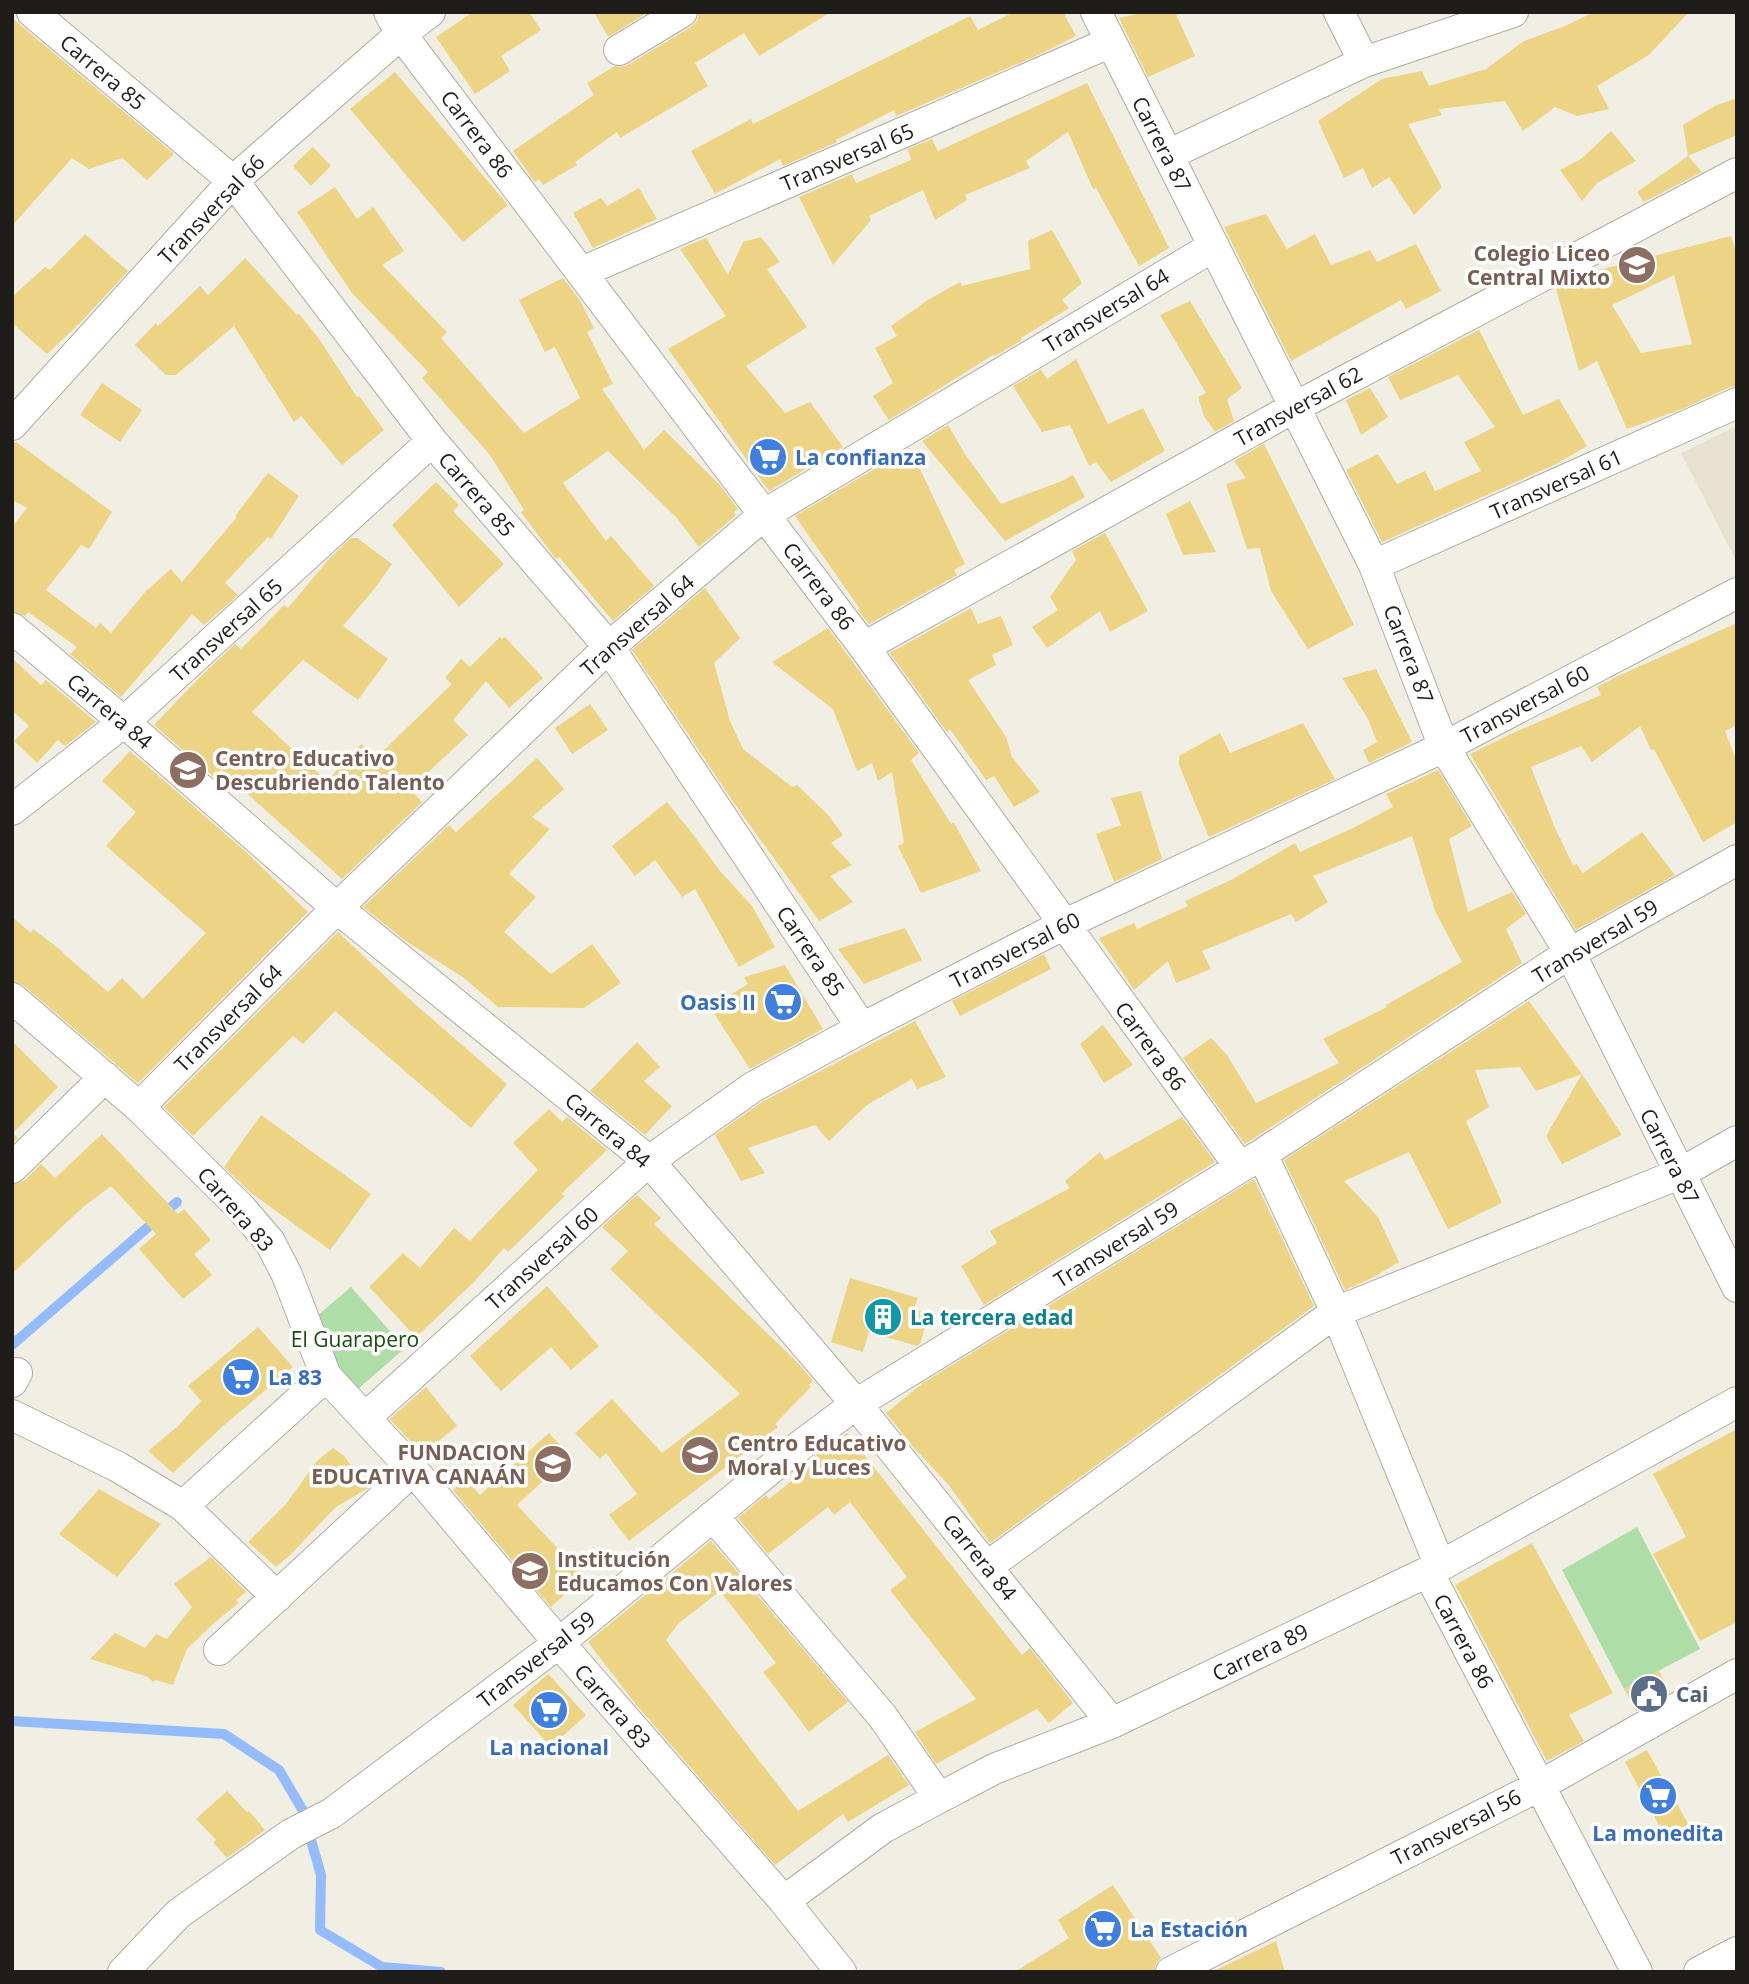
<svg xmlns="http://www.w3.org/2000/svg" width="1749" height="1984" font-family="'Open Sans',sans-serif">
	<rect width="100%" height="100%" fill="#f1eee4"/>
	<!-- built -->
	<path fill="#e6e1d0" d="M1737 426V562L1681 453Z"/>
	<!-- green -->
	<path fill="#afdda8" d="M351 1287 405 1348 358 1389 304 1327Z
		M1637 1527 1700 1649 1624 1689 1562 1570Z"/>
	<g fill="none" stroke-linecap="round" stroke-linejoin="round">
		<!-- stream -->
		<path stroke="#94bcfd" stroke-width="10" d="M12 1345 177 1202
			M12 1721 224 1734 279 1770 302 1809 321 1875 320 1930 382 1967 441 1972"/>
	</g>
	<!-- building -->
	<path fill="#ecd484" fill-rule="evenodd" d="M473 12H529L541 30 501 56 510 71 475 94 436 37Z
		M594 12H648L608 37Z
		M699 12H831L759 56 744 33 695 63 708 86 620 138 617 132 575 162 577 165 543 185 539 179 535 182 513 151 594 95 587 83 615 66 620 67 628 65 691 27 697 21Z
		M1014 12H1063L1076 36 1038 55 896 116 894 110 836 140 837 142 783 166 780 159 715 194 691 151 751 119 753 124 970 16 978 30Z
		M1146 12H1175L1195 56 1148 77 1119 18Z
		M1594 12H1689L1649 55 1597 86 1609 109 1577 116 1555 107 1523 131 1505 101 1439 109 1442 115 1408 124 1442 187 1414 215 1389 177 1372 188 1363 168 1344 178 1318 121 1382 79 1422 71 1429 86 1486 69 1524 41 1565 26Z
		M12 18 174 154 147 180 122 158 89 169 72 158 12 226Z
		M395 72 508 205 463 242 350 109Z
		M1087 83 1169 248 1139 266 1096 188 1093 189 1068 132 1026 161 1030 168 965 195 967 200 935 220 923 190 869 216 871 220 833 265 799 197 852 174 856 183 911 160 908 149 932 139 938 151Z
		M1737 98V135L1688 156 1683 125 1715 106Z
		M1611 131 1636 161 1597 183 1582 201 1560 170 1581 159Z
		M313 147 331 166 311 186 293 166Z
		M1688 156 1702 172 1644 202 1637 192Z
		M335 187 357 219 373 207 404 251 382 265 447 332 441 338 524 433 580 398 555 347 545 352 519 300 563 278 579 299 594 328 587 332 613 384 602 389 644 450 664 430 719 484 738 509 734 512 736 515 699 547 677 518 608 451 563 483 606 541 611 536 654 586 613 621 559 557 556 559 553 555 521 512 524 510 490 455 422 378 428 372 352 293 297 212Z
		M639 188 657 219 593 248 573 213 601 198 607 206Z
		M1266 214 1287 249 1315 234 1331 265 1370 250 1377 262 1416 244 1441 291 1406 309 1401 300 1291 361 1224 227Z
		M1052 230 1082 283 1062 300 1069 308 1021 338 1022 340 995 356 993 355 889 420 873 396 893 383 875 348 897 336 891 326 928 300 960 282 962 286 1030 269 1028 241Z
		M85 234 128 271 82 321 47 354 12 323V297L45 267 50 270Z
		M1731 236 1737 256V386L1730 387 1682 409 1627 429 1597 361 1579 371 1556 289 1583 274ZM1674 275 1692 344 1641 353 1612 305Z
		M761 237 780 262 767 269 807 327 746 366 785 413 810 402 843 447 769 491 668 349 726 316 680 249 706 238 728 275 743 242Z
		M245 258 297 315 299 314 317 336 357 397 359 396 384 430 342 465 301 416 294 422 234 326 176 375H166L135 345 156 323 158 326 200 286 208 295Z
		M1190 301 1242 388 1227 399 1234 421 1215 432 1204 416 1198 397 1206 393 1160 315Z
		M1479 330 1523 415 1559 399 1587 446 1556 464 1382 542 1346 470 1378 454 1397 484 1425 471 1435 491 1481 471 1464 442 1495 427 1458 375 1400 400 1388 377Z
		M1076 359 1108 424 1143 408 1165 451 1111 482 1096 462 1089 466 1070 425 1042 432 1013 386 1041 370 1047 379Z
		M102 383 142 410 120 442 80 415Z
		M1370 388 1388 417 1361 435 1346 400Z
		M948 425 965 454 1001 504 1062 481 1073 475 1085 497 1005 541 922 441Z
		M12 442H16L112 512 89 549 81 545 46 590 96 628 100 623 111 633 146 591 171 569 182 582 237 517 235 516 268 473 299 496 271 539 268 537 225 583 238 595 204 625 192 614 121 697 70 654 77 647 28 612 25 616 12 611V527L27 508 12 500Z
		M1264 444 1354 625 1308 649 1271 591 1260 548 1247 549 1226 484 1246 478 1234 461Z
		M910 448 965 564 954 570 957 575 869 624 858 610 860 609 795 516Z
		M436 482 459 505 453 511 504 564 459 607 392 525Z
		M1190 501 1216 552 1183 555 1166 514Z
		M1105 533 1148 611 1110 632 1100 611 1047 648 1032 627 1058 610 1050 597 1076 560 1072 551Z
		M351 538H357L392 564 375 588 343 626 388 659 358 700 303 660 252 712 327 781 361 744 376 758 452 684 445 678 461 659 470 667 500 637 502 639 505 637 543 678 509 708 486 681 453 720 468 735 410 789 422 802 342 879 221 770 214 777 154 725 200 677 235 644 241 649 284 605 288 608 329 559Z
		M705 588 740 638 714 663 730 721 743 749 792 787 797 785 829 816 843 835 831 843 852 865 830 876 853 902 819 921 734 803 632 650Z
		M971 608 978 624 1001 616 1013 645 992 655 996 665 968 680 1006 737 1012 757 1040 792 1014 807 994 776 986 780 950 729 947 732 890 653Z
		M1737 623V725L1725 731 1737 762V822L1703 842 1654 749 1651 750 1640 726 1592 762 1581 746 1531 767 1555 828 1573 865 1577 864 1583 874 1579 876 1642 832 1675 875 1576 930 1470 754 1515 732 1601 695 1597 687 1618 676Z
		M828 628 919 753 911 760 951 824 954 823 981 871 921 893 898 846 904 843 892 772 878 781 872 763 857 771 833 709 772 662Z
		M12 658 41 685 46 680 96 722 65 746 58 740 37 763 14 741 29 726 12 710Z
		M1376 669 1412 742 1369 763 1363 750 1377 742 1368 719 1342 678Z
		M590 704 608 730 572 754 555 728Z
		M1303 723 1335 779 1209 837 1179 765V756L1220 733 1230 753Z
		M130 751 246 852 308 912 138 1083 23 985 12 981V917L31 933 33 929 62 951 63 953 108 992 122 978 143 999 206 933 106 846 136 812 102 781Z
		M537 758 564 789 532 817 550 829 509 874 536 897 504 932 551 974 592 944 621 983 584 1008 498 1007 464 978 406 941 363 907 449 825 456 832Z
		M1438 770 1472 826 1449 839 1468 912 1512 892 1526 914 1506 929 1522 963 1245 1144 1183 1058 1211 1038 1227 1055 1256 1103 1339 1063 1323 1039 1387 1007 1386 1005 1462 962 1435 911 1412 836 1313 876 1328 902 1296 922 1291 914 1202 951 1211 969 1176 983 1168 961 1134 990 1099 938 1134 923 1137 929 1188 906 1185 901 1231 880 1295 843 1300 852 1353 828 1393 807 1386 794Z
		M1141 791 1162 859 1114 882 1096 834 1121 825 1111 798Z
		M667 802 692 833 720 871 752 906 775 947 739 967 695 889 682 897 655 860 635 876 612 846Z
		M905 928 922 960 864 984 838 949Z
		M338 932 408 998 507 1084 471 1128 335 1011 303 1044 293 1036 193 1136 164 1107Z
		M1044 954 1051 969 960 1016 952 1001Z
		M785 965 823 1029 750 1069 710 1007 748 984 744 977Z
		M1529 1001 1582 1074 1536 1091 1520 1067 1475 1070 1489 1107 1466 1121 1502 1203 1448 1229 1409 1152 1344 1181 1378 1217 1399 1262 1370 1279 1345 1290 1284 1160Z
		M915 1021 946 1077 917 1089 912 1079 867 1105 829 1141 815 1125 748 1148 765 1173 741 1181 715 1135 762 1102Z
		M1103 1025 1133 1065 1104 1083 1080 1044Z
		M12 1041 58 1087 13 1133 18 1138 12 1143Z
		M637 1042 660 1067 644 1081 672 1106 645 1135 590 1091Z
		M1582 1074 1622 1135 1562 1164 1546 1136Z
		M549 1109 562 1122 567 1117 607 1150 561 1194 565 1196 508 1252 504 1248 473 1283 416 1337 369 1287 403 1253 420 1268 454 1228 470 1241 538 1170 513 1143Z
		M261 1115 371 1194 330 1250 250 1192 224 1167Z
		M1182 1117 1215 1162 984 1305 961 1266 997 1243 990 1231 1070 1188 1065 1181 1100 1152 1105 1160Z
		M102 1134 178 1214 184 1209 211 1240 194 1254 212 1275 183 1299 139 1249 156 1234 111 1186 83 1207 12 1274V1185L24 1181 41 1164 55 1178Z
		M1254 1179 1314 1306 990 1543 948 1484 915 1449 886 1413 923 1383Z
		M637 1195 661 1218 654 1224 797 1362 813 1381 809 1385 811 1387 775 1424 778 1427 629 1541 609 1515 637 1494 606 1453 600 1459 575 1433 612 1399 662 1453 740 1394 610 1269 628 1251 602 1227Z
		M850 1278 918 1298 914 1309 929 1313 920 1344 917 1346 869 1332 863 1352 831 1342Z
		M547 1286 599 1346 571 1370 551 1347 501 1391 470 1356Z
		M258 1327 293 1367 223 1426 173 1473 148 1451 178 1426 201 1401 188 1386Z
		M426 1387 457 1426 422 1454 390 1419Z
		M1737 1429V1622L1700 1641 1653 1554 1686 1537 1653 1474Z
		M549 1433 570 1456 517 1505 584 1577 551 1607 453 1490 465 1479 480 1495Z
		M847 1433 1022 1655 1030 1648 1073 1703 1049 1723 1037 1709 936 1764 915 1732 976 1699 890 1590 907 1577 850 1502 834 1515 828 1507 768 1554 738 1518 766 1495 769 1499 814 1463 811 1459Z
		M333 1448 344 1456 368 1488 336 1507 290 1555 276 1567 248 1542 286 1504 316 1462Z
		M99 1489 161 1524 117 1577 59 1534Z
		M711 1541 848 1702 809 1732 763 1672 776 1663 720 1591 679 1623 666 1640 798 1811 888 1755 909 1785 848 1822 843 1814 775 1865 634 1702 588 1642Z
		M1532 1543 1613 1693 1569 1715 1584 1741 1547 1761 1455 1585Z
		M211 1557 246 1592 236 1600 239 1603 215 1622 187 1649 173 1685 155 1680 153 1682 148 1677 90 1659 115 1633 145 1648 156 1634 167 1639 192 1607 174 1584Z
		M1659 1671 1670 1692 1636 1711 1624 1689Z
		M548 1674 586 1715 551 1747 513 1705Z
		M1647 1750 1691 1829 1668 1842 1625 1762Z
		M227 1791 247 1812 249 1811 265 1830 227 1858 213 1842 216 1840 196 1819Z
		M1113 1885 1161 1958 1156 1963 1154 1972H1015L1069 1938 1058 1920Z
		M1276 1941 1285 1972H1212Z"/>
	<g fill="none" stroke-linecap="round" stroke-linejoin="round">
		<defs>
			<path id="minor" d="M32 12 233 181 432 441 609 647 862 1028
				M389 12 401 34 864 647 1240 1167
				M1096 12 1374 565 1444 747 1570 953 1737 1287
				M1339 12 1364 62
				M619 50 682 12
				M1168 155 1364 62 1513 12
				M582 272 1111 42
				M12 425 233 181 401 34 430 12
				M1374 565 1737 403
				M12 628 124 722 337 908 649 1161 856 1404 1112 1723
				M864 647 1295 407 1737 173
				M12 810 124 722 432 441
				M12 998 139 1107 241 1208 270 1242 287 1275 326 1376 413 1470 559 1643 784 1901 841 1972
				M139 1107 337 908 609 647 765 514 1214 246
				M1262 1154 1336 1312 1440 1566 1428 1572 1637 1972
				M12 1168 105 1077
				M12 1382 17 1373
				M12 1415 118 1467 183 1506 277 1597
				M365 1418 649 1161 753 1087 862 1028 1063 925 1444 747 1737 593
				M183 1506 326 1376
				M713 1516 883 1717 939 1798
				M988 1566 1336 1312 1679 1174 1737 1141
				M219 1650 413 1470
				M784 1901 883 1828 939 1798 994 1769 1112 1723 1440 1566 1737 1402
				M123 1972 178 1914 291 1834 332 1813 559 1643 785 1457 856 1404 1262 1154 1570 953 1737 860
				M1171 1972 1539 1786 1737 1674
				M1699 1972 1737 1952"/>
		</defs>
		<!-- minor casing -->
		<use href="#minor" stroke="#afada3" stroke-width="32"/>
		<!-- minor -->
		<use href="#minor" stroke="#fff" stroke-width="30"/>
	</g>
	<!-- icons -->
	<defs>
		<symbol id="school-disc" viewBox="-11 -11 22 22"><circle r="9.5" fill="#8d6e63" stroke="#fff"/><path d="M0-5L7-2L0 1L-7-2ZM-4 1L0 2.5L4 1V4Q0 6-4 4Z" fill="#fff"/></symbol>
		<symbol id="supermarket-disc" viewBox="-11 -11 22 22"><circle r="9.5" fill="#3f7fe0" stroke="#fff"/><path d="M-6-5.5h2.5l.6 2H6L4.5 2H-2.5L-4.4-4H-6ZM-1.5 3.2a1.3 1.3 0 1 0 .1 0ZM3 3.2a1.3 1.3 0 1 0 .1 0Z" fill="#fff"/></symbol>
		<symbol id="building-disc" viewBox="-11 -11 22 22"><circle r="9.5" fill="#0f9aa8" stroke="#fff"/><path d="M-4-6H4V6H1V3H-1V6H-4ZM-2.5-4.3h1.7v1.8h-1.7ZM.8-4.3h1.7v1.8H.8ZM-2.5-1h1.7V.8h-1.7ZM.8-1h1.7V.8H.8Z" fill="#fff"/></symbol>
		<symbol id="civic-disc" viewBox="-11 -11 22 22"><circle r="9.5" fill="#5c6f8a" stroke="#fff"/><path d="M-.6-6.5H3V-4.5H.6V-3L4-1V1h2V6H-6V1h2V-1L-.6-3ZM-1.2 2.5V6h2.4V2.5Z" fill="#fff"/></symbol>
	</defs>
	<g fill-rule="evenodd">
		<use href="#school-disc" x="1615" y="243" width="44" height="44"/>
		<use href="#supermarket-disc" x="746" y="435" width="44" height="44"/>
		<use href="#school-disc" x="166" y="748" width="44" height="44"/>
		<use href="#supermarket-disc" x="761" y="980" width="44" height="44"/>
		<use href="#building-disc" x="861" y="1295" width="44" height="44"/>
		<use href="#supermarket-disc" x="219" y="1355" width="44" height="44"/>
		<use href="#school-disc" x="678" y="1433" width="44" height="44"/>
		<use href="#school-disc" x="531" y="1442" width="44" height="44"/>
		<use href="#school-disc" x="508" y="1549" width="44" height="44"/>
		<use href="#civic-disc" x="1627" y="1672" width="44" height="44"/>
		<use href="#supermarket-disc" x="527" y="1688" width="44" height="44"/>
		<use href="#supermarket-disc" x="1636" y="1774" width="44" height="44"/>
		<use href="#supermarket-disc" x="1081" y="1907" width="44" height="44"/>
	</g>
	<g text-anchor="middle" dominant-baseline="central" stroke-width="7" stroke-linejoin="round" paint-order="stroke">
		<!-- street labels -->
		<g font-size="21" fill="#1e1d19" stroke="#fff">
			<text transform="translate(103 72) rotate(40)">Carrera 85</text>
			<text transform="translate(477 134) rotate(53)">Carrera 86</text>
			<text transform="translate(1162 144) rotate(63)">Carrera 87</text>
			<text transform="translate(847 157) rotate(-23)">Transversal 65</text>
			<text transform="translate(211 209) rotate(-46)">Transversal 66</text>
			<text transform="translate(1106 310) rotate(-31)">Transversal 64</text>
			<text transform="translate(1298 406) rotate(-29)">Transversal 62</text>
			<text transform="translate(1556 484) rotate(-24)">Transversal 61</text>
			<text transform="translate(477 494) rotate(49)">Carrera 85</text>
			<text transform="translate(819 586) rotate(53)">Carrera 86</text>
			<text transform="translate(637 625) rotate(-41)">Transversal 64</text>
			<text transform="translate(226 630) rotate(-42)">Transversal 65</text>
			<text transform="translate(1409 654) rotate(69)">Carrera 87</text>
			<text transform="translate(1525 704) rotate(-28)">Transversal 60</text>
			<text transform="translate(110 711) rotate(40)">Carrera 84</text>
			<text transform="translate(1595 941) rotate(-31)">Transversal 59</text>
			<text transform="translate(1015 950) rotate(-27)">Transversal 60</text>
			<text transform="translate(811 951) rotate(56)">Carrera 85</text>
			<text transform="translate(228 1018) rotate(-45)">Transversal 64</text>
			<text transform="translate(1151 1046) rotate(54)">Carrera 86</text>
			<text transform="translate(608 1130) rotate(40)">Carrera 84</text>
			<text transform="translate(1670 1156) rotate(63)">Carrera 87</text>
			<text transform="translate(236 1209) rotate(49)">Carrera 83</text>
			<text transform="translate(1116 1244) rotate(-32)">Transversal 59</text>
			<text transform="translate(542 1258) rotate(-42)">Transversal 60</text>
			<text transform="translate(980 1557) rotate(51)">Carrera 84</text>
			<text transform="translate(1464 1641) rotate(62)">Carrera 86</text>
			<text transform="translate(1260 1652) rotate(-26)">Carrera 89</text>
			<text transform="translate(536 1659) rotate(-38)">Transversal 59</text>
			<text transform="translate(613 1706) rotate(49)">Carrera 83</text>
			<text transform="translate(1456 1827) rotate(-27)">Transversal 56</text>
		</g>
		<!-- education labels -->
		<g font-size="21" font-weight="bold" fill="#785e54" stroke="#fff" text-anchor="start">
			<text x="1610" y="253" text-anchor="end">Colegio Liceo<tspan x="1610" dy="24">Central Mixto</tspan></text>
			<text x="215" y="758">Centro Educativo<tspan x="215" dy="24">Descubriendo Talento</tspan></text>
			<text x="727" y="1443">Centro Educativo<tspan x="727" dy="24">Moral y Luces</tspan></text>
			<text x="526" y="1452" text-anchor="end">FUNDACION<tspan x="526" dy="24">EDUCATIVA CANAÁN</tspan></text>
			<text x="557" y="1559">Institución<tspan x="557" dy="24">Educamos Con Valores</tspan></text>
		</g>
		<!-- shop labels -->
		<g font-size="21" font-weight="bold" fill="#366cbe" stroke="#fff" text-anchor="start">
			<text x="795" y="457">La confianza</text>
			<text x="756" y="1002" text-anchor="end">Oasis II</text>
			<text x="268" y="1377">La 83</text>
			<text x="549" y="1747" text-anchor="middle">La nacional</text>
			<text x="1658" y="1833" text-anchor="middle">La monedita</text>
			<text x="1130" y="1929">La Estación</text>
		</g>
		<!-- culture labels -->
		<g font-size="21" font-weight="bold" fill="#0d838f" stroke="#fff" text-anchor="start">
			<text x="910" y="1317">La tercera edad</text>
		</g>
		<!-- park labels -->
		<g font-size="21" fill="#164c0e" stroke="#fff">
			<text x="355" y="1339">El Guarapero</text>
		</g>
		<!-- service labels -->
		<g font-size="21" font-weight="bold" fill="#4e5e75" stroke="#fff" text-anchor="start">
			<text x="1676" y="1694">Cai</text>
		</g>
	</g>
	<!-- border -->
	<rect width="1749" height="1984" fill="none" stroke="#1e1d19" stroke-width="28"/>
</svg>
